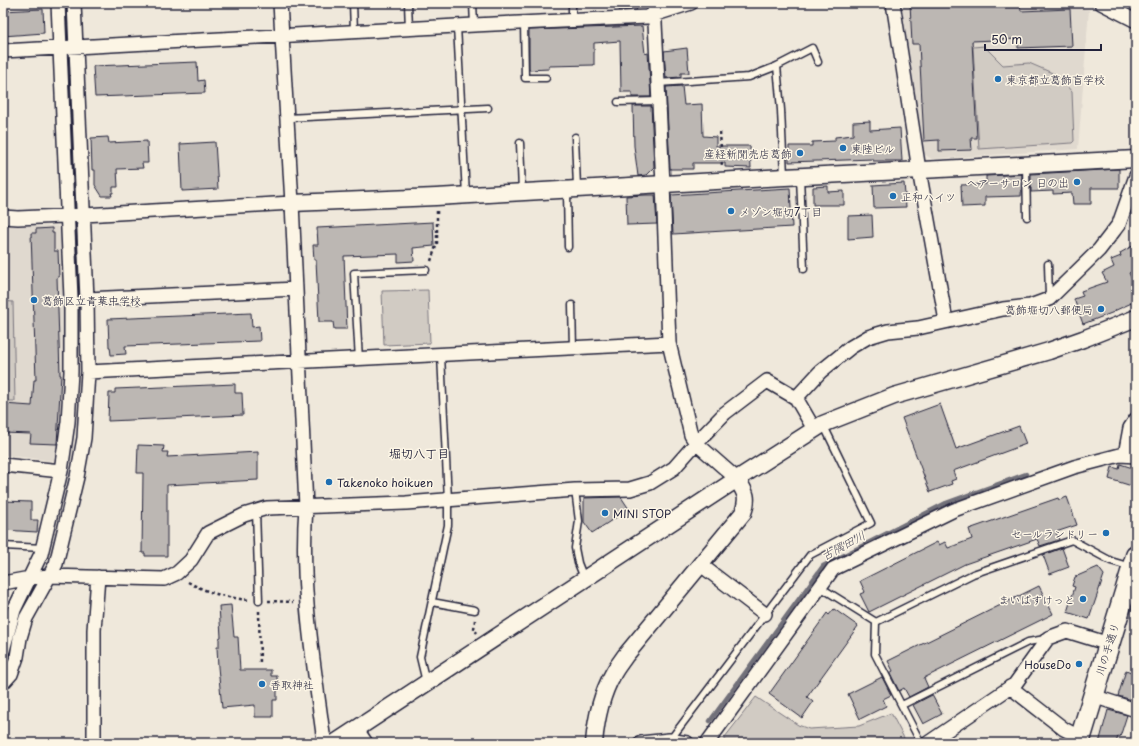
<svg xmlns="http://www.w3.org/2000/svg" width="1139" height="746" font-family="'Playpen Sans','Klee One',sans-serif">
	<rect width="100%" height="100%" fill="#efe8db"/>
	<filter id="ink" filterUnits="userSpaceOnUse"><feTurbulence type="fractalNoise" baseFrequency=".025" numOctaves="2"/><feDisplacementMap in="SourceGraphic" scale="8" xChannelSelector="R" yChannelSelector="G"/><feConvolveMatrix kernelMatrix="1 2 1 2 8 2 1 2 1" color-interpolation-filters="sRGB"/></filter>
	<g filter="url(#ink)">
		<!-- built -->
		<path fill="#e0d9cf" d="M901 3H1064L1089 10 1078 149 932 159 924 154Z
			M3 226H57L63 232 67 369 59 459 54 461 3 455Z"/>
		<!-- green -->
		<path fill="#d1cbc3" stroke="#7a767f" d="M984 46 1003 65 1029 63 1057 75 1072 92 1074 141 1072 143 979 149 973 47Z
			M428 290 430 343 384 345 382 291Z
			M3 301 13 302 15 401H3Z
			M756 697 798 725 809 729 859 726 891 713 904 738 903 743H725V737Z"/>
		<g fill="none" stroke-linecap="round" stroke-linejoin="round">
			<!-- stream -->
			<path stroke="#716f79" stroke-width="4.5" d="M710 721 823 566 946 503 1026 474"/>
		</g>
		<!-- building -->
		<path fill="#bcb7b3" stroke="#22223b" d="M619 3H642L636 10H619Z
			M910 3H1020L1021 11 1070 9 1072 46 1018 48V39L972 41 977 138H971L972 150 939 151V140L924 141 919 44H912Z
			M43 9 44 33 3 36V11Z
			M642 26 645 54 648 53 651 97H632V92H621L620 41 594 43V65L549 66V69L529 70V30Z
			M687 48 689 73H681V77L666 78 664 51Z
			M197 62 198 81 204 80 205 93 95 97 93 66Z
			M682 86 684 105 702 104 703 136 716 137V146H750L751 168 725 167V163H693V169H670L666 87Z
			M633 106H651L654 167 646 175 638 176 634 146Z
			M870 121V130L900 128 902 161H873V159L789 162V146H812V142L835 141V137L853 135V122Z
			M108 137 109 143 147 141 148 163H142L143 168 117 169 118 187H113V193H111L112 196H102L95 185V170H92L91 138Z
			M215 142 218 189 182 191 180 144Z
			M1119 169V188H1091V204H1073L1072 193 1053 194V191L1031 192V174Z
			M1022 174 1021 196 985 197V206L962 207 961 185 986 184V176Z
			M904 183 906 207 874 208 873 185Z
			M828 186V192L844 191V205H813V187Z
			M790 188 792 227 673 234 671 195Z
			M646 195H655L657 224 627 225 626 196Z
			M872 215 873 237 848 239V216Z
			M433 222 434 246 413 248 414 261 398 262V254L344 256 347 329H334L333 322H319L316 260H314L313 245H318L317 228Z
			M52 228V233H54V251H58L59 277H57L60 375H61L57 444 30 443 31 434 3 433V404L32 406 34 380H36L31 233H36V229Z
			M1136 244V269L1129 273 1136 288V301L1114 311V312L1083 324 1074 299 1083 296 1081 291 1107 282 1102 273 1114 267 1111 260 1121 256 1120 253Z
			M251 313 252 327 259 326 260 341 125 346 126 354 111 355 110 347H109L108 319Z
			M235 384V393H242L243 415 108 421 109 393H115V389Z
			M940 404 956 449 1019 426 1026 444 953 471 956 479 951 481 952 484 930 492 902 418Z
			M138 445 164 446 163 452H168L167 457 258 452V480L167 485V556H145V553H142L143 473H137Z
			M1120 464 1136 469 1132 486 1109 479 1112 467 1119 469Z
			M621 497 629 509 592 533 584 522V498Z
			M1067 497 1077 525 1056 532 1059 540 1040 546 1037 539 965 564 869 612 860 594 865 592 860 581 937 542 939 545 945 542 948 548 972 539 969 529 1058 498 1059 500Z
			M3 501 31 502V520H38L37 532 3 530Z
			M1062 548 1069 567 1050 574 1043 555Z
			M1098 567 1104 575 1089 619 1067 612 1075 587 1072 586 1075 577Z
			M1039 586 1053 614 924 678 928 687 909 697 904 688 899 691 890 673 893 671 888 661Z
			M231 605 234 637H238L240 670H271V676H277V700H273V717H255V705L222 708 218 667 217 647H219V638L221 637 219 606Z
			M834 609 858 626 807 697 813 702 802 718 769 694 827 613 829 615Z
			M1126 670 1136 674V701L1118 696Z
			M882 677 891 695 883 699 886 706 860 719 848 694Z
			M932 695 942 714 923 724 913 705Z
			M1108 710 1127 715 1120 737 1118 736 1116 743H1099Z"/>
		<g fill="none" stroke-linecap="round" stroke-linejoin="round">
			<defs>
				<path id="service" d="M353 3 354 31
					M408 3 409 29
					M473 3 474 25
					M572 3V20
					M524 23 525 78H546
					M457 26 466 195
					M777 66 781 110 784 176
					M658 83 749 77 777 66 812 48 818 62
					M618 102 659 101
					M287 118 488 108
					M575 137 577 187
					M520 143 522 191
					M1026 165 1027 217
					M800 177 804 269
					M567 191 568 247
					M1048 264 1049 297
					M572 305 573 348
					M359 360 354 273 426 270
					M575 490 579 521 575 548 578 563 584 578
					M256 511 259 601
					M3 546 43 548
					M820 587 876 622
					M432 602 475 610
					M426 682 420 657 448 525V500L441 355
					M902 705 1028 642 1045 639
					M670 740 810 555 871 523 823 424
					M921 743 875 654 876 622 973 574 1072 540 1111 561 1131 567"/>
				<path id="minor" d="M280 3 292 203 306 507C300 584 313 658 323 734L326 743
					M654 3 663 184 669 343 691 435 696 443 737 479
					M893 3 919 170 946 321
					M1101 3 1136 21
					M3 51 474 25 647 17 691 3
					M3 217 18 218 84 215 292 203
					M87 299 296 289
					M88 372 669 343
					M814 429 796 398 820 372 851 347 868 337 888 331 918 328 1003 309 1030 306 1049 299 1099 250 1119 224 1136 176
					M1125 455 1130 428 1136 419
					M3 465 61 471
					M701 565 765 614
					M3 583 30 578 49 576 164 579 177 573 191 560 208 533 244 515 267 508 406 503 575 490 630 489 650 483 674 468 696 443 725 413 767 381 796 398
					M3 650 14 610 41 554 61 471 68 422 71 372V298L58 3
					M3 683 11 674 17 657 20 638 26 618 56 564 77 477 84 438 88 372 87 299 74 3
					M1010 687 1064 729 1081 738
					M1093 696 1136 710
					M356 728 366 743
					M94 743V630L98 577
					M641 743 669 740 687 743
					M707 743 833 569 954 510 1074 467 1120 455 1136 456
					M928 743 1015 684 1048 638 1067 631 1109 644"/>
				<path id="tertiary" d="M292 203 436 197 785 177 1136 159
					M335 743 737 479 823 424 894 396 1049 351 1083 339 1136 318
					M594 743C596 720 601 695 613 674 616 668 621 662 625 656L743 513C749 497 745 492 737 479"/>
				<path id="primary" d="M1079 743 1136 556"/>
			</defs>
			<!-- service casing -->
			<use href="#service" stroke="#22223b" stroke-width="9"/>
			<!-- minor casing -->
			<use href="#minor" stroke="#22223b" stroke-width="16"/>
			<!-- tertiary casing -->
			<use href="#tertiary" stroke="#22223b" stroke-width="19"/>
			<!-- primary casing -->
			<use href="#primary" stroke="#22223b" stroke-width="23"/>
			<!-- path -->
			<path stroke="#22223b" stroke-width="2.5" stroke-dasharray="3 3" stroke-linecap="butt" d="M720 132 722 166
				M431 261 437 243V211
				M188 582C208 593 227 598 250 600
				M268 601 293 602
				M259 611 260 665
				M475 620 474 629 477 633"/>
			<!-- service -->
			<use href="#service" stroke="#fcf5e5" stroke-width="6"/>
			<!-- minor -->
			<use href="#minor" stroke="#fcf5e5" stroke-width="13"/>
			<!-- tertiary -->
			<use href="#tertiary" stroke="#fcf5e5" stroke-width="16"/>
			<!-- primary -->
			<use href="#primary" stroke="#fcf5e5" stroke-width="20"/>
		</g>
	</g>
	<!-- markers -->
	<g fill="#1f6fb2" stroke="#fcf5e5" stroke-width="1.5">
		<circle cx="998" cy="79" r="4"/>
		<circle cx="843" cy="148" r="4"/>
		<circle cx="800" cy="153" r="4"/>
		<circle cx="1077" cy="182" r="4"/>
		<circle cx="893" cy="196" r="4"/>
		<circle cx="731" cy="211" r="4"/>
		<circle cx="34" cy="300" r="4"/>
		<circle cx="1101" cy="309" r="4"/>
		<circle cx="329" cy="482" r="4"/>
		<circle cx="605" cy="513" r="4"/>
		<circle cx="1106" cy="533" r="4"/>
		<circle cx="1083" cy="599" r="4"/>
		<circle cx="1079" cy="664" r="4"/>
		<circle cx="262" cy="684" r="4"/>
	</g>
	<g text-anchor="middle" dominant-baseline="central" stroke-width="3" stroke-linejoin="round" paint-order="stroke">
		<!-- poi labels -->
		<g font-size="11" fill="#22223b" stroke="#fcf5e5" text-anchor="start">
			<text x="1006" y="79">東京都立葛飾盲学校</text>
			<text x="851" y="148">東陸ビル</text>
			<text x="792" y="153" text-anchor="end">産経新聞売店葛飾</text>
			<text x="1069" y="182" text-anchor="end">ヘアーサロン 日の出</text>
			<text x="901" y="196">正和ハイツ</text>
			<text x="739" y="211">メゾン堀切7丁目</text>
			<text x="42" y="300">葛飾区立青葉中学校</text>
			<text x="1093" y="309" text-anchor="end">葛飾堀切八郵便局</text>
			<text x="337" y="482">Takenoko hoikuen</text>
			<text x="613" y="513">MINI STOP</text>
			<text x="1098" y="533" text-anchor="end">セールランドリー</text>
			<text x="1075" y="599" text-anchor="end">まいばすけっと</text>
			<text x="1071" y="664" text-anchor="end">HouseDo</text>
			<text x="270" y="684">香取神社</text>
		</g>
		<!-- street labels -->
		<g font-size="11" fill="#22223b" stroke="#fcf5e5">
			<text transform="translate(1107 649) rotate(-73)">川の手通り</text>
		</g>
		<!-- neighbourhood labels -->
		<g font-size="12" font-weight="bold" fill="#22223b" stroke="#fcf5e5">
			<text x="419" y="453">堀切八丁目</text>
		</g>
		<!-- water labels -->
		<g font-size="12" font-style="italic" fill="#575564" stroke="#fcf5e5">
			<text transform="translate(843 545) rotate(-28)">古隅田川</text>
		</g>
	</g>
	<!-- margin -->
	<rect width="1139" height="746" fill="none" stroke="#fcf5e5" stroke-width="16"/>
	<rect x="8" y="8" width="1123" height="730" fill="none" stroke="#22223b" stroke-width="1.5" filter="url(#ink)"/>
	<!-- scale -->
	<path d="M985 44v6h116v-6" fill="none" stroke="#22223b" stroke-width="2"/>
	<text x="991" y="44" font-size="12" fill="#22223b" stroke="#fcf5e5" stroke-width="3" paint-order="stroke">50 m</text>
</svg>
